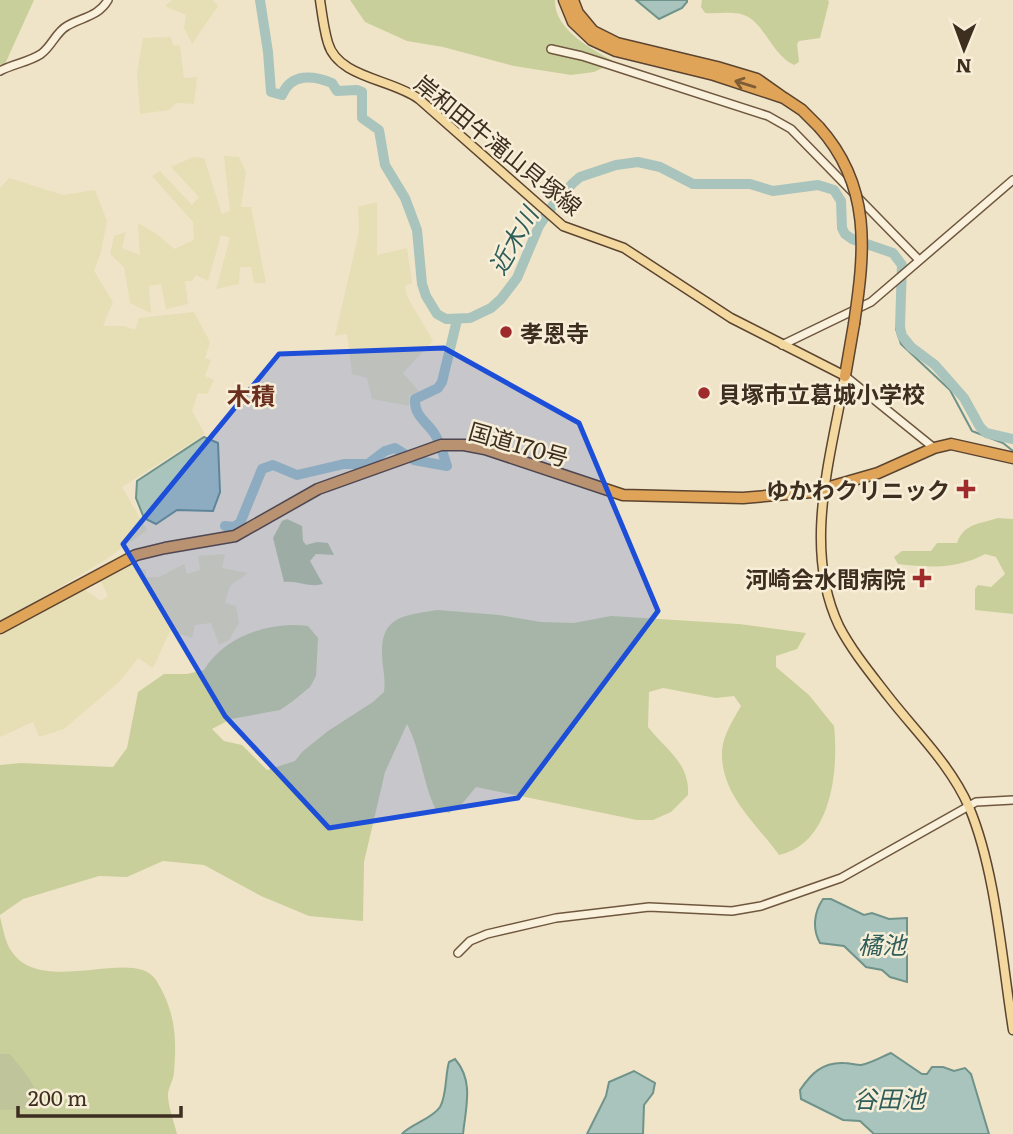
<svg xmlns="http://www.w3.org/2000/svg" width="1013" height="1134" font-family="Literata,'Noto Sans JP',serif">
	<rect width="100%" height="100%" fill="#f0e4c8"/>
	<!-- farmland -->
	<path fill="#e6deb5" d="M172 0H213L218 6 192 44 184 28 186 15 165 6Z
		M171 37 173 45 180 46 184 78 197 77 194 104 176 103 169 110 140 114 137 73 143 38Z
		M224 156 239 157 246 172 241 207H251L266 283H254L251 267H240L239 284 216 289 230 238 221 235 208 281 196 275 192 281H185L188 304 166 309 161 284 149 286 151 313 130 303 124 267 110 254 114 236 126 232 122 248 140 255 138 223 158 235 174 249 194 240 193 222 152 176 160 171 192 205 199 197 171 167 193 157 204 158 222 214 230 211Z
		M9 178 63 195 95 190 107 221 101 252 94 271 113 302 103 326H124L135 330 139 318 194 312 210 342 205 358 211 360 205 376 214 380 207 394 198 393 192 411 205 434 122 487 147 530 105 560 0 623V188Z
		M377 202V255L407 248 412 283 405 286 408 298 433 341 403 373 419 391 409 397V406L372 399 367 378 352 374 347 334 335 336 359 232 358 207Z
		M225 554 222 568 248 573 230 586 225 603 236 606 239 623 229 640 219 645 211 623 195 625 192 638 170 631 153 668 138 658 120 681 64 729 39 737 33 722 0 737V636L84 589 101 601 108 596 100 580 130 565 146 570V577H159L184 564 187 574 200 570 198 556Z"/>
	<!-- green -->
	<path fill="#c9cf9b" d="M0 0H34L0 75Z
		M350 0H555C554 30 592 49 615 62L594 72 571 75 514 66 443 47 407 41 365 22Z
		M702 0H828L829 2 820 38 799 41 797 44 799 62 794 65C772 55 764 22 744 15 732 11 717 14 705 13L701 7Z
		M998 518 1013 519V614L975 610V589L978 585 991 587 1005 574 996 557 985 554C958 569 928 568 898 564L894 557 902 551H931L937 543H957C964 523 980 524 998 518Z
		M438 610 499 615 541 622 574 623 611 616 739 624 806 633 797 649 776 656V667L809 695 834 726C839 771 831 844 779 855 756 823 720 794 722 751 723 735 733 720 741 706L734 696 716 698 663 688 649 692 648 727C666 750 690 763 688 795L671 812 653 820H637L476 787 461 805 449 813 436 810C423 784 421 751 407 724L385 772 364 862 363 921 309 916 261 896 204 865 163 861 127 877 99 876 23 899 0 915V765L21 763 113 767 127 748 138 692 164 674H187L204 670C224 636 270 621 308 626L318 638 316 676 310 687 293 701 280 710 231 719 212 729 224 741 242 745 267 770 295 761 302 752 328 731 373 702 384 692C386 677 382 667 382 653 381 615 407 615 438 610Z
		M0 917C3 928 5 943 12 952 43 997 135 946 156 980 175 1011 177 1036 174 1072 174 1080 167 1089 168 1097 169 1109 174 1122 177 1134H0Z"/>
	<!-- cemetery -->
	<path fill="#bfc49a" d="M287 519 302 526 303 541 306 545 317 542 328 543 334 555 316 554 310 561 323 584C310 588 297 580 284 582L273 538 282 521Z
		M0 1054H10C20 1067 41 1089 39 1106L31 1109 0 1110Z"/>
	<!-- water -->
	<path fill="#a9c4bc" stroke="#6f938a" stroke-width="2" d="M636 0H687V2L682 8 659 19Z
		M204 437 218 443 220 492 213 511 177 510 156 524 144 518 136 498 137 481Z
		M823 899H831L864 915 872 913 889 919 907 918V982L890 977 882 970 866 967 844 946 820 943C812 929 814 912 823 899Z
		M891 1053 922 1074H927L932 1067H943L954 1071 965 1068 971 1074 989 1134H874L860 1121 843 1120 801 1099 800 1090C811 1074 822 1062 844 1063 850 1063 855 1065 861 1065 872 1063 881 1057 891 1053Z
		M455 1059C474 1081 466 1106 463 1134H402C411 1124 432 1119 440 1107 447 1095 445 1075 449 1062Z
		M634 1071 655 1083 653 1093 644 1105 643 1134H587L606 1096 609 1082Z"/>
	<g fill="none" stroke-linecap="round" stroke-linejoin="round">
		<!-- stream -->
		<path stroke="#6f938a" stroke-width="2" d="M900 327 896 329 901 344 950 390 972 431 1003 443 1013 451"/>
		<!-- river -->
		<path stroke="#a9c4bc" stroke-width="10" d="M260 0 268 52 271 92 282 95C291 73 313 75 332 83L337 91 357 90 362 92V118L379 130 385 165 405 198 417 230 422 284 426 296 437 314 446 319 470 318 491 308 501 299 517 278 539 226 553 205 573 183 580 177 616 165 638 162 660 167 693 184H750L773 191 818 185 834 190 841 201 842 228 845 234 852 239 893 253 902 265 900 327 902 336 911 347 935 365 964 398 980 427 986 433 1013 439
			M225 526 234 527 240 523 262 469 273 465 297 475 344 464H368L385 451 395 448 414 460 447 466C443 455 441 443 434 433 426 421 414 416 415 399L438 388 442 382 457 320"/>
		<defs>
			<path id="secondary" d="M551 49 582 56 768 116 791 129 919 260
				M0 71C13 64 29 62 41 54 52 46 56 32 67 26 82 17 98 17 108 0
				M782 345 871 302 1013 180
				M845 376 934 448
				M458 953 470 941 487 934 556 918 649 907 732 911 761 906 841 878 976 802 1013 800"/>
			<path id="primary" d="M320 0C322 14 324 30 328 43 338 78 392 79 419 99L563 226 624 248 731 318 845 376C831 457 802 548 839 626 852 651 871 674 888 696 916 732 950 764 969 807 996 871 1002 961 1013 1030"/>
			<path id="highway" d="M564 0 573 22 592 40 616 51 714 75 784 98 757 79 717 67 617 43 593 31 578 13 573 0
				M784 98 802 110 819 127
				M845 376 854 324
				M0 628 136 555 165 548 235 536 318 489 441 445H464L485 449 623 495 743 498 812 492 878 473 934 448 951 444 1013 458"/>
		</defs>
		<!-- secondary casing -->
		<use href="#secondary" stroke="#6f573f" stroke-width="10"/>
		<!-- primary casing -->
		<use href="#primary" stroke="#5b4430" stroke-width="11"/>
		<!-- highway casing -->
		<use href="#highway" stroke="#5b4430" stroke-width="13"/>
		<!-- secondary -->
		<use href="#secondary" stroke="#faf1dc" stroke-width="7"/>
		<!-- primary -->
		<use href="#primary" stroke="#f3d9a0" stroke-width="8"/>
		<!-- highway -->
		<use href="#highway" stroke="#e0a458" stroke-width="10"/>
		<defs>
			<path id="highway-bridge" d="M819 127C872 186 865 251 854 324"/>
		</defs>
		<!-- highway-bridge casing -->
		<use href="#highway-bridge" stroke="#5b4430" stroke-width="13" stroke-linecap="butt"/>
		<!-- highway-bridge -->
		<use href="#highway-bridge" stroke="#e0a458" stroke-width="10"/>
	</g>
	<!-- one-way arrows -->
	<defs><path id="oneway-shaft" d="M-6 0H5M1.5-3L5.5 0L1.5 3" fill="none" stroke-width="1.6" stroke-linecap="round" stroke-linejoin="round" transform="scale(1.75)"/></defs>
	<use stroke="#7e5d36" href="#oneway-shaft" transform="translate(745 84) rotate(-163)"/>
	<!-- marked area -->
	<path fill="#1d4ed8" fill-opacity="0.2" stroke="#1d4ed8" stroke-width="5" stroke-linejoin="round" d="M444 348 579 423 658 611 518 798 329 828 225 716 123 544 279 354Z"/>
	<!-- markers -->
	<g fill="#9e2a2b" stroke="#f7eed8" stroke-width="2.5">
		<circle cx="506" cy="332" r="7"/>
		<circle cx="704" cy="393" r="7"/>
		<path d="M962.5 478.5h7v7h7v7h-7v7h-7v-7h-7v-7h7z"/>
		<path d="M918.5 567.5h7v7h7v7h-7v7h-7v-7h-7v-7h7z"/>
	</g>
	<g text-anchor="middle" dominant-baseline="central" stroke-width="5" stroke-linejoin="round" paint-order="stroke">
		<!-- street labels -->
		<g font-size="23" fill="#3d2e20" stroke="#f7eed8">
			<text transform="translate(499 144) rotate(39)">岸和田牛滝山貝塚線</text>
			<text transform="translate(519 443) rotate(16)">国道170号</text>
		</g>
		<!-- poi labels -->
		<g font-size="23" font-weight="bold" fill="#3d2e20" stroke="#f7eed8" text-anchor="start">
			<text x="520" y="332">孝恩寺</text>
			<text x="718" y="393">貝塚市立葛城小学校</text>
			<text x="950" y="489" text-anchor="end">ゆかわクリニック</text>
			<text x="906" y="578" text-anchor="end">河崎会水間病院</text>
		</g>
		<!-- water labels -->
		<g font-size="24" font-style="italic" fill="#2f5d5a" stroke="#f7eed8">
			<text transform="translate(512 240) rotate(-60)">近木川</text>
			<text x="882" y="943">橘池</text>
			<text x="889" y="1097">谷田池</text>
		</g>
		<!-- neighbourhood labels -->
		<g font-size="24" font-weight="bold" fill="#6b2e1e" stroke="#f7eed8">
			<text x="251" y="394">木積</text>
		</g>
	</g>
	<!-- north arrow -->
	<g transform="translate(964 49) rotate(181)" stroke="#f7eed8" stroke-width="5" paint-order="stroke">
	<path d="M0-5L12 26L0 18L-12 26Z" fill="#3d2e20"/>
	<text y="-10" font-size="19" font-weight="bold" text-anchor="middle" fill="#3d2e20">N</text>
	</g>
	<!-- scale -->
	<path d="M18 1106v10h163v-10" fill="none" stroke="#3d2e20" stroke-width="3.5"/>
	<text x="28" y="1106" font-size="21" fill="#3d2e20" stroke="#f7eed8" stroke-width="5" paint-order="stroke">200 m</text>
</svg>
